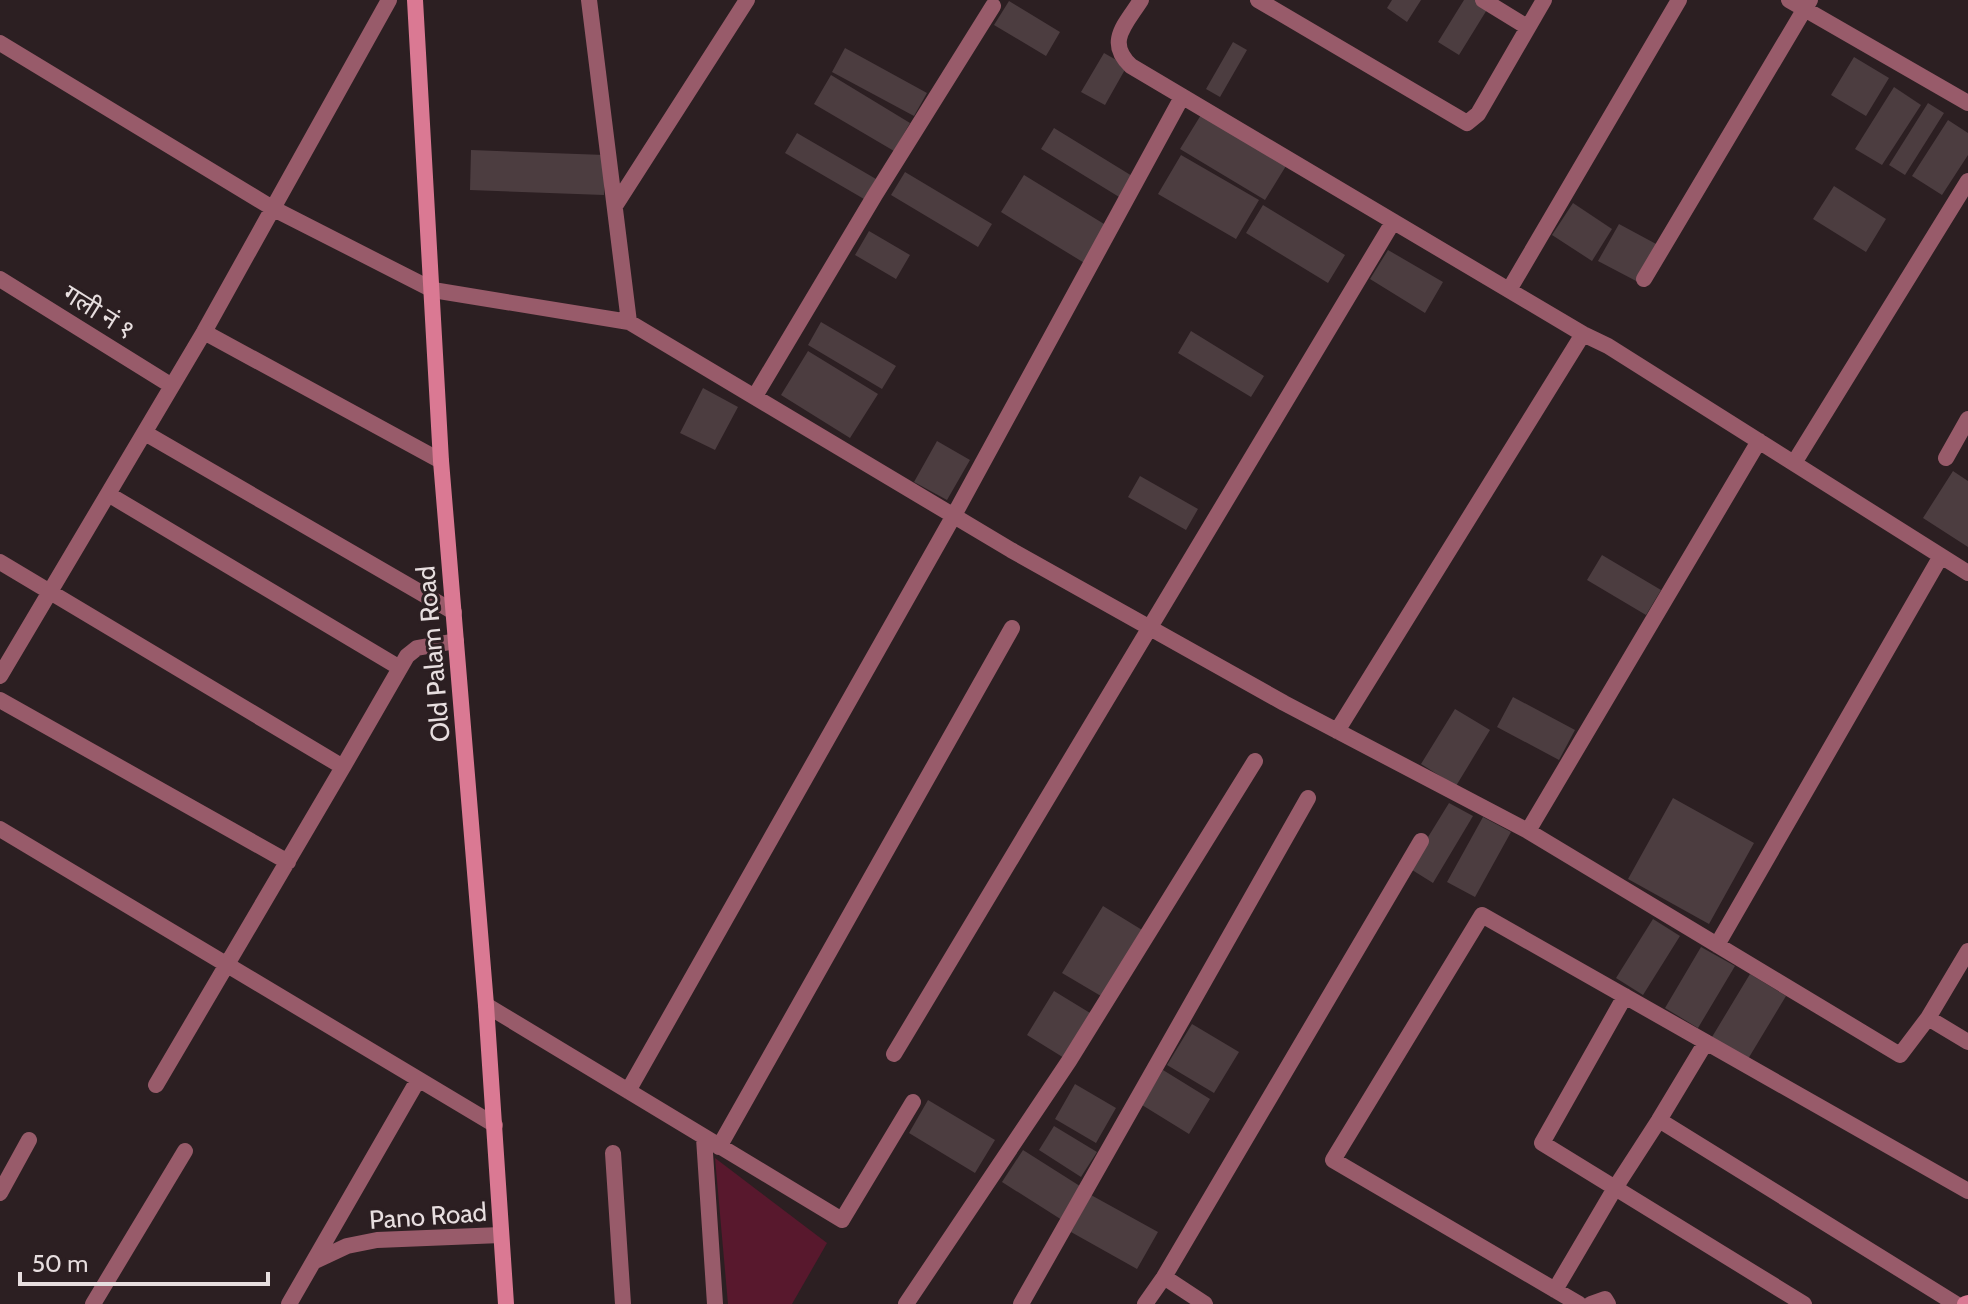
<svg xmlns="http://www.w3.org/2000/svg" width="1968" height="1304" font-family="Cabin,'Noto Sans Devanagari',sans-serif">
	<rect width="100%" height="100%" fill="#2c1f22"/>
	<!-- green -->
	<path fill="#58182d" d="M715 1158 827 1243 792 1304H728Z"/>
	<!-- building -->
	<path fill="#4c3d40" d="M1392 0H1421L1407 22 1387 8Z
		M1464 0H1475L1488 8 1459 55 1438 42Z
		M1009 1 1060 32 1046 56 994 25Z
		M1233 42 1247 50 1220 97 1206 89Z
		M845 48 927 93 914 116 832 72Z
		M1104 53 1127 66 1105 105 1081 92Z
		M1854 57 1889 78 1866 116 1831 95Z
		M831 75 910 123 894 151 814 104Z
		M1894 87 1921 105 1882 165 1855 149Z
		M1928 103 1944 113 1905 175 1889 165Z
		M1204 110 1289 161 1265 200 1180 149Z
		M1948 120 1968 133V155L1942 195 1912 176Z
		M1054 128 1137 179 1124 200 1041 149Z
		M797 133 876 179 864 199 785 153Z
		M471 150 605 155 604 195 470 190Z
		M1181 155 1259 200 1236 239 1158 194Z
		M905 172 992 224 978 247 891 195Z
		M1024 175 1109 227 1086 264 1001 212Z
		M1834 186 1886 219 1866 252 1813 219Z
		M1573 203 1612 229 1592 261 1552 235Z
		M1263 205 1345 255 1328 283 1246 233Z
		M1619 224 1658 245 1638 282 1598 261Z
		M869 231 910 255 896 279 855 255Z
		M1388 250 1443 282 1425 313 1370 279Z
		M821 322 896 366 882 389 808 345Z
		M1191 331 1264 376 1251 397 1178 353Z
		M808 351 878 394 850 438 781 395Z
		M703 388 738 407 715 450 680 433Z
		M937 441 970 460 947 500 914 482Z
		M1953 471 1968 481V547L1923 518Z
		M1140 476 1198 509 1186 530 1128 497Z
		M1602 555 1661 590 1646 615 1587 580Z
		M1513 697 1575 730 1559 760 1497 727Z
		M1455 709 1490 730 1456 786 1421 764Z
		M1673 798 1754 843 1709 924 1628 879Z
		M1449 803 1473 816 1433 883 1409 868Z
		M1483 817 1511 832 1475 897 1447 882Z
		M1103 906 1147 933 1106 999 1062 973Z
		M1653 919 1680 936 1643 995 1616 978Z
		M1701 947 1735 966 1698 1028 1665 1008Z
		M1750 974 1786 996 1748 1059 1712 1037Z
		M1054 991 1095 1016 1069 1061 1027 1035Z
		M1192 1024 1239 1052 1214 1093 1167 1065Z
		M1163 1070 1210 1099 1189 1134 1142 1105Z
		M1075 1084 1116 1108 1096 1143 1055 1119Z
		M928 1100 995 1140 975 1173 909 1133Z
		M1054 1126 1097 1152 1081 1177 1039 1150Z
		M1023 1150 1083 1188 1062 1220 1002 1182Z
		M1091 1195 1158 1232 1137 1269 1071 1232Z"/>
	<g fill="none" stroke-linecap="round" stroke-linejoin="round">
		<!-- street -->
		<path stroke="#985b6a" stroke-width="16" d="M589 0 629 322
			M1141 0C1126 24 1105 42 1131 66L1583 334 1608 346 1968 573
			M1258 0 1467 123 1478 114 1544 0
			M1483 0 1527 27
			M1789 0 1968 103
			M0 43 274 209 433 290 629 322 1011 550 1284 703 1528 831 1900 1055 1928 1018 1968 1042
			M615 206 747 0
			M0 279 172 386
			M1644 279 1810 0
			M1509 290 1679 0
			M204 332 441 461
			M755 396 875 195 993 6
			M145 433 454 612
			M1946 458 1968 419
			M1794 463 1968 181
			M108 494 400 668
			M0 562 343 767 156 1085
			M0 676 204 332 389 0
			M0 700 288 862
			M1337 731 1583 334
			M343 767 407 656 417 648 456 641
			M0 829 495 1125
			M1528 831 1759 441
			M1717 945 1941 556
			M1625 996 1542 1143 1804 1304
			M486 1005 842 1220 913 1102
			M1928 1018 1968 951
			M894 1054 1393 222
			M628 1091 953 517 1182 97
			M1659 1120 1706 1042
			M704 1138 715 1304
			M719 1147 1012 628
			M613 1153 623 1304
			M0 1193 29 1140
			M315 1261 347 1246 377 1240 501 1235
			M1164 1277 1205 1304
			M1555 1290 1615 1188 1659 1120 1956 1304
			M93 1304 185 1151
			M289 1304 418 1080
			M906 1304 1069 1061 1255 761
			M1021 1304 1308 798
			M1145 1304 1164 1277 1421 841
			M1579 1304 1333 1160 1482 915 1968 1191
			M1591 1304 1605 1299 1608 1304"/>
		<!-- secondary -->
		<path stroke="#da7993" stroke-width="16" d="M415 0 441 461 486 1005 506 1304
			M1965 1304 1968 1303"/>
	</g>
	<g text-anchor="middle" dominant-baseline="central" stroke-width="6" stroke-linejoin="round" paint-order="stroke">
		<!-- street labels -->
		<g font-size="26" fill="#e7dedf" stroke="#2c1f22">
			<text transform="translate(99 312) rotate(32)">गली नं १</text>
			<text transform="translate(433 654) rotate(-95)">Old Palam Road</text>
			<text transform="translate(428 1216) rotate(-4)">Pano Road</text>
		</g>
	</g>
	<!-- scale -->
	<path d="M20 1272v12h248v-12" fill="none" stroke="#e7dedf" stroke-width="4"/>
	<text x="32" y="1272" font-size="24" fill="#e7dedf" stroke="#2c1f22" stroke-width="6" paint-order="stroke">50 m</text>
</svg>
